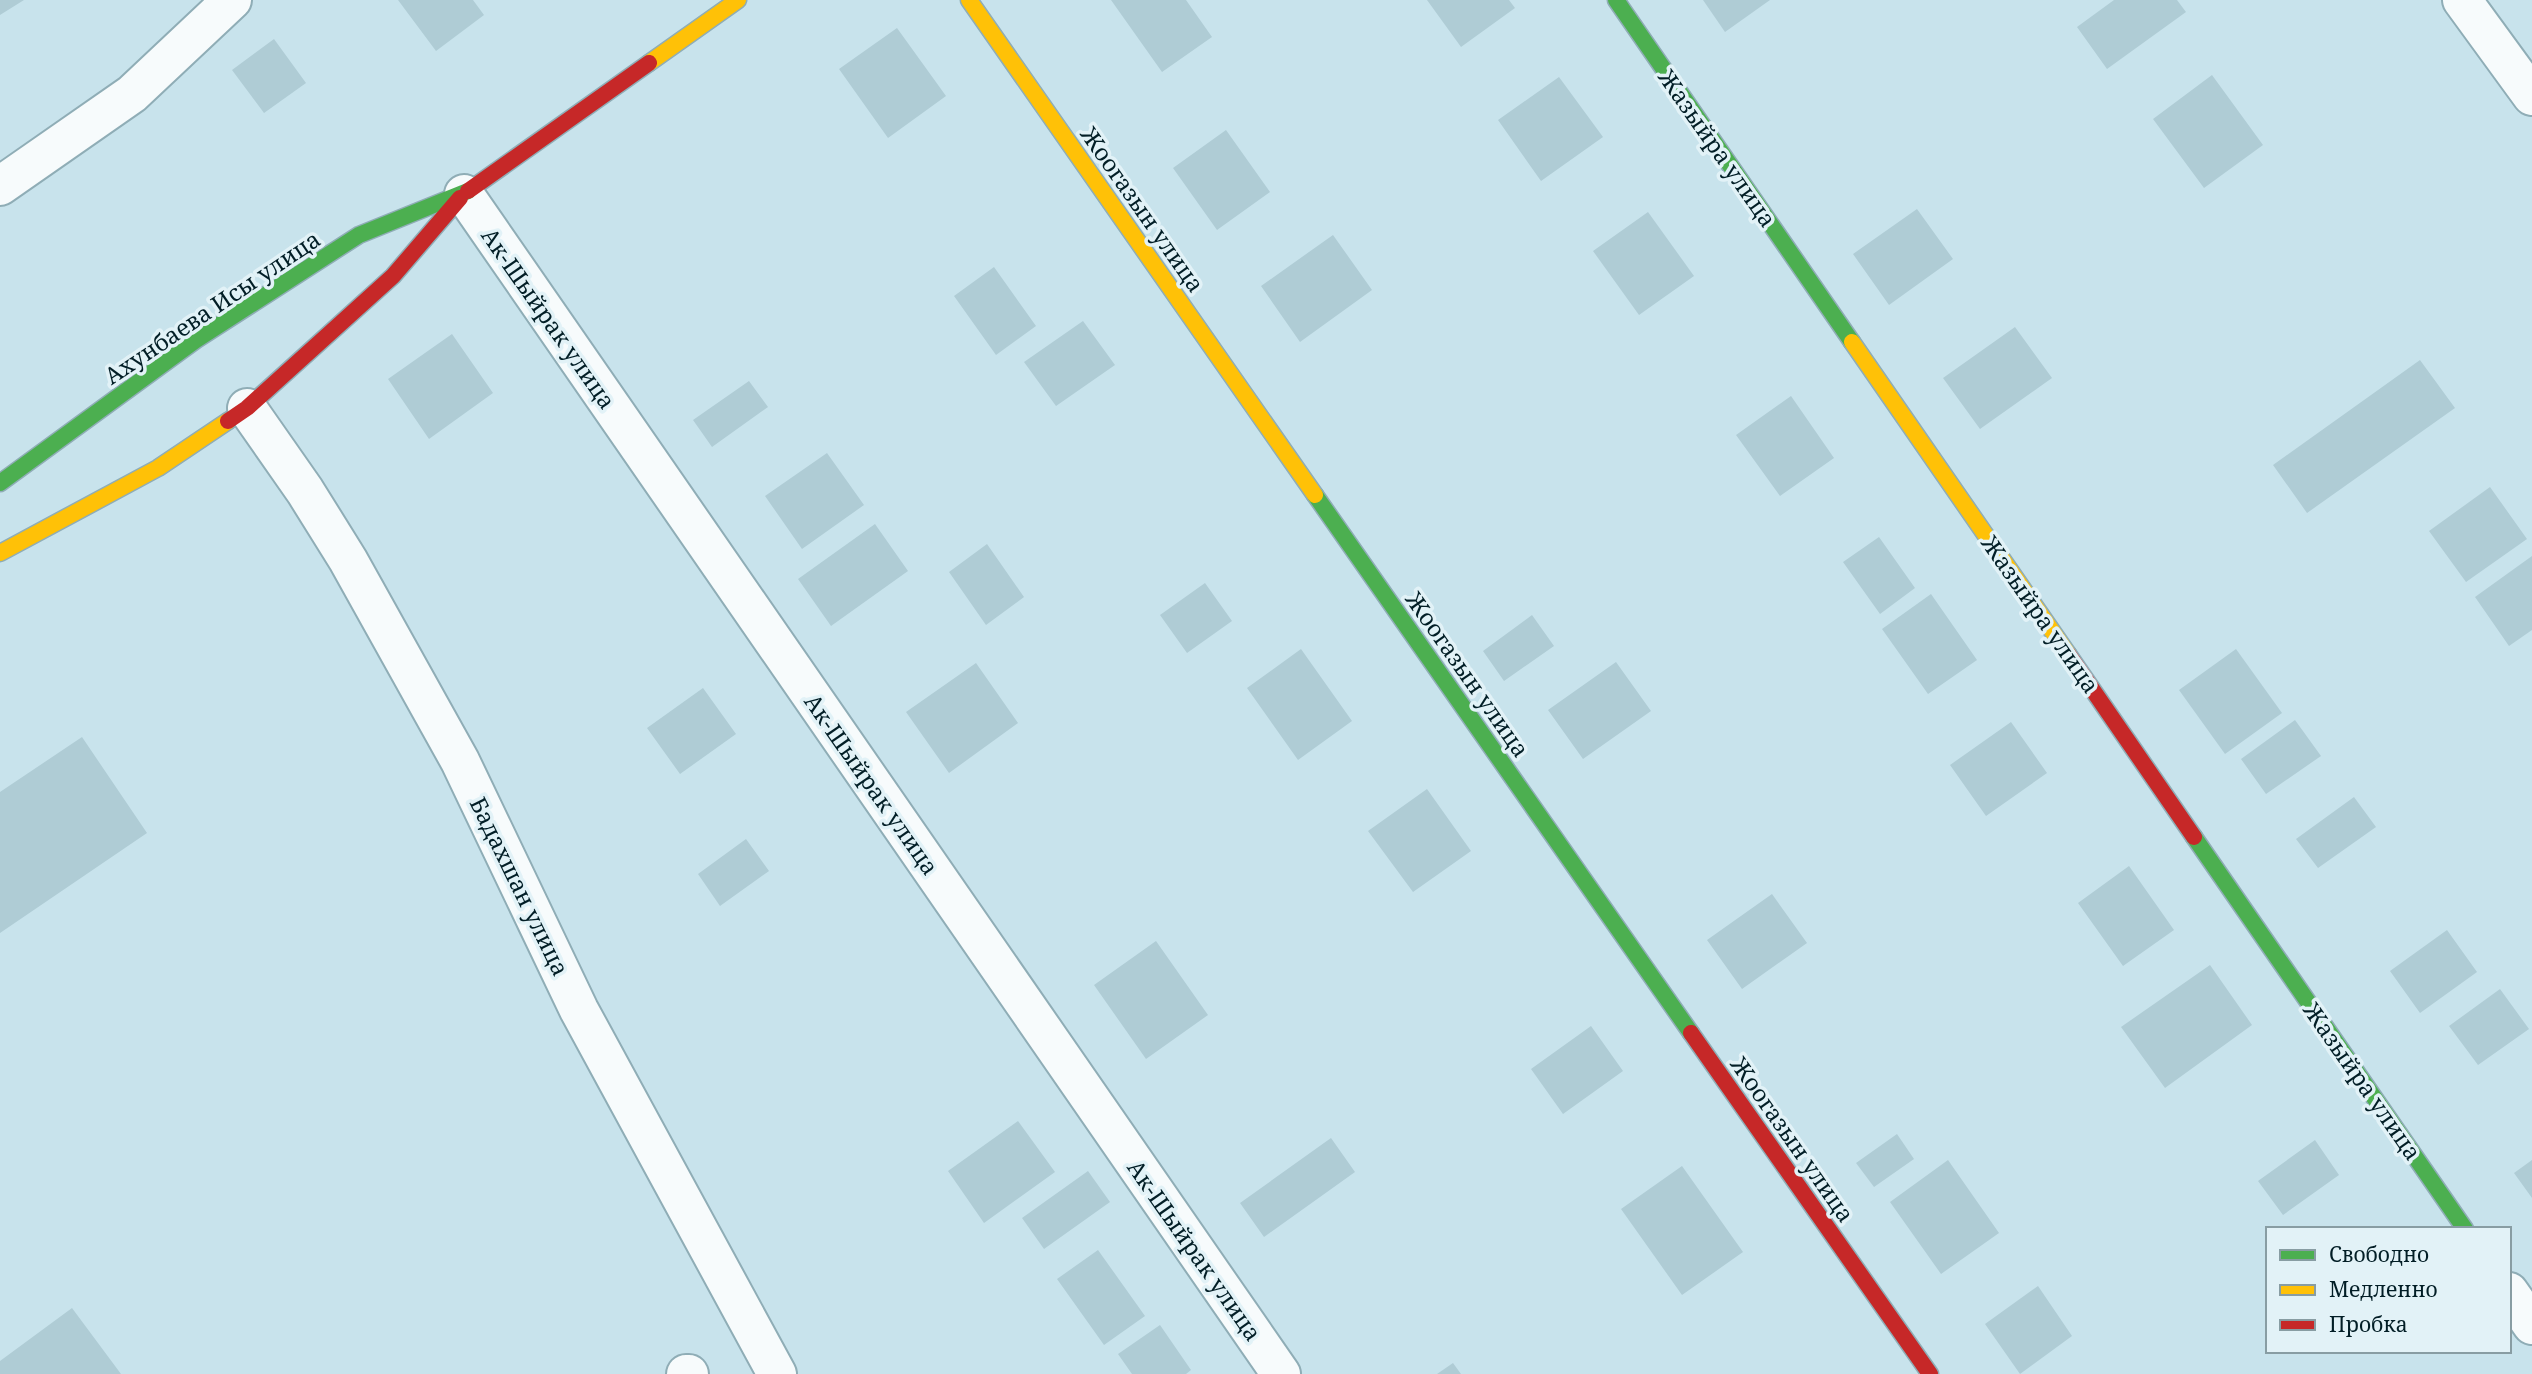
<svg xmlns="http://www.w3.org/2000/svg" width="2532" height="1374" font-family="'Noto Serif',serif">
	<rect width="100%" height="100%" fill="#c8e3ec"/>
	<!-- building -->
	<path fill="#afccd5" d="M0 0H24L0 15Z
		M398 0H473L484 15 436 51Z
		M1111 0H1186L1212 37 1162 72Z
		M1427 0H1509L1515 8 1461 47Z
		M1703 0H1770L1725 32Z
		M2114 0H2177L2186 12 2107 69 2077 27Z
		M897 28 946 96 888 138 839 69Z
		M274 39 306 83 264 113 232 70Z
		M2212 75 2263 145 2204 188 2153 119Z
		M1559 77 1603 137 1541 181 1498 120Z
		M1226 130 1270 192 1217 230 1173 168Z
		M1917 209 1953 259 1889 305 1853 254Z
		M1648 212 1694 276 1639 315 1593 251Z
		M1333 235 1372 290 1300 342 1261 286Z
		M994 267 1036 326 996 355 954 296Z
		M1083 321 1115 365 1056 406 1024 362Z
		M2015 327 2052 378 1980 429 1943 378Z
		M452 334 493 393 429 439 388 379Z
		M2420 360 2455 408 2307 513 2273 465Z
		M749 381 768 407 712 447 693 420Z
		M1791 396 1834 458 1780 496 1736 435Z
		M827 453 864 505 802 549 765 496Z
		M2490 487 2527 539 2466 582 2429 531Z
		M875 524 908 571 831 626 798 579Z
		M1879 537 1915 588 1880 614 1843 562Z
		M987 544 1024 597 986 625 949 572Z
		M2532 556V630L2509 646 2475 597Z
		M1205 583 1232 621 1187 653 1160 615Z
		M1931 594 1977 660 1928 694 1882 629Z
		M1532 615 1554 646 1504 681 1483 651Z
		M1301 649 1352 721 1298 760 1247 688Z
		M2236 649 2282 713 2225 754 2179 690Z
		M1616 662 1651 711 1583 759 1548 710Z
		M976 663 1018 723 949 773 906 712Z
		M703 688 736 734 680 774 647 728Z
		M2295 720 2321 756 2266 794 2241 759Z
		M2011 722 2047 773 1986 816 1950 765Z
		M82 737 147 833 0 933V792Z
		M1427 789 1471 851 1413 892 1368 831Z
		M2354 797 2376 827 2318 868 2296 839Z
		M746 839 769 871 720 906 698 874Z
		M2129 866 2174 930 2123 966 2078 903Z
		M1772 894 1807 943 1742 989 1707 940Z
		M2447 930 2477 972 2420 1013 2390 971Z
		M1156 941 1208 1015 1146 1059 1094 985Z
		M2210 965 2252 1025 2165 1088 2121 1027Z
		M2500 989 2529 1029 2478 1065 2449 1026Z
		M1591 1026 1623 1071 1563 1114 1531 1069Z
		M1018 1121 1055 1172 984 1223 948 1171Z
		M1897 1134 1914 1159 1874 1187 1856 1163Z
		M1331 1138 1355 1172 1264 1237 1240 1203Z
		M2315 1140 2339 1175 2283 1215 2258 1181Z
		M1948 1160 1999 1233 1941 1274 1890 1202Z
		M2532 1160V1198L2514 1173Z
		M1682 1166 1743 1252 1682 1295 1621 1209Z
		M1088 1171 1110 1202 1044 1249 1022 1218Z
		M1098 1250 1145 1316 1104 1345 1057 1279Z
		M2038 1286 2072 1336 2020 1374 1985 1324Z
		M72 1308 121 1374H0V1361Z
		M1160 1325 1191 1370 1186 1374H1132L1118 1354Z
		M1453 1363 1461 1374H1437Z"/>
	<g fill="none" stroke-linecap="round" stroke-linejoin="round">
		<defs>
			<path id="street" d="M2462 0 2532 96
				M0 186 132 94 232 0
				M464 194 1281 1374
				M247 408 305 491 348 560 460 761 579 1010 777 1374
				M2509 1292 2532 1325
				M686 1374H689"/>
			<path id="fast" d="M1616 0 1852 342
				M0 483 196 340 359 235 468 191
				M1315 495 1691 1033
				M2194 837 2465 1229"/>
			<path id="slow" d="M969 0 1315 495
				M649 63 738 0
				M1852 342 2068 654
				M0 553 158 468 228 421"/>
			<path id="jam" d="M468 191 649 63
				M228 421 247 408 393 276 460 198
				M2068 654 2194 837
				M1691 1033 1930 1374"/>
		</defs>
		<!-- street casing -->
		<use href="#street" stroke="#8fadb6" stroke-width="42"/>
		<!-- fast casing -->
		<use href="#fast" stroke="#8fadb6" stroke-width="19"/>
		<!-- slow casing -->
		<use href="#slow" stroke="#8fadb6" stroke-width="19"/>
		<!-- jam casing -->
		<use href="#jam" stroke="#8fadb6" stroke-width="19"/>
		<!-- street -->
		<use href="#street" stroke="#f7fbfc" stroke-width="38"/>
		<!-- fast -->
		<use href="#fast" stroke="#4caf50" stroke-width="16"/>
		<!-- slow -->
		<use href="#slow" stroke="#ffc107" stroke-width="16"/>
		<!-- jam -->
		<use href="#jam" stroke="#c62828" stroke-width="16"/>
	</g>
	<g text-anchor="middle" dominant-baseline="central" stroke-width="7" stroke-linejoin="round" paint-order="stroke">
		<!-- street labels -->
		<g font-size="23" fill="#021e26" stroke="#e2f2f7">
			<text transform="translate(1718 148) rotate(55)">Жазыйра улица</text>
			<text transform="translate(1143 209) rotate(55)">Жоогазын улица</text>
			<text transform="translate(212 307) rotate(-34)">Ахунбаева Исы улица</text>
			<text transform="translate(549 318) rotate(55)">Ак-Шыйрак улица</text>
			<text transform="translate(2041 614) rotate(55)">Жазыйра улица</text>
			<text transform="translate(1468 674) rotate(55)">Жоогазын улица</text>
			<text transform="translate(872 784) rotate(55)">Ак-Шыйрак улица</text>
			<text transform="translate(520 886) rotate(64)">Бадахшан улица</text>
			<text transform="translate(2363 1081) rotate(55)">Жазыйра улица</text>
			<text transform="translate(1793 1139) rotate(55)">Жоогазын улица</text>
			<text transform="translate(1195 1250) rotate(55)">Ак-Шыйрак улица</text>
		</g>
	</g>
	<!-- legend -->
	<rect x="2266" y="1227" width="245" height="126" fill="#e2f2f7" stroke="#889da3" stroke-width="2"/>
	<rect x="2280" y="1250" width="35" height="10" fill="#4caf50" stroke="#889da3" stroke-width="2"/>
	<text x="2329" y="1262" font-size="21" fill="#021e26">Свободно</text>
	<rect x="2280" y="1285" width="35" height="10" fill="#ffc107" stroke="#889da3" stroke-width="2"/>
	<text x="2329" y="1297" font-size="21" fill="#021e26">Медленно</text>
	<rect x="2280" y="1320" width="35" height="10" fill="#c62828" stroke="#889da3" stroke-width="2"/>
	<text x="2329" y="1332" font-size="21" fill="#021e26">Пробка</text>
</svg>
